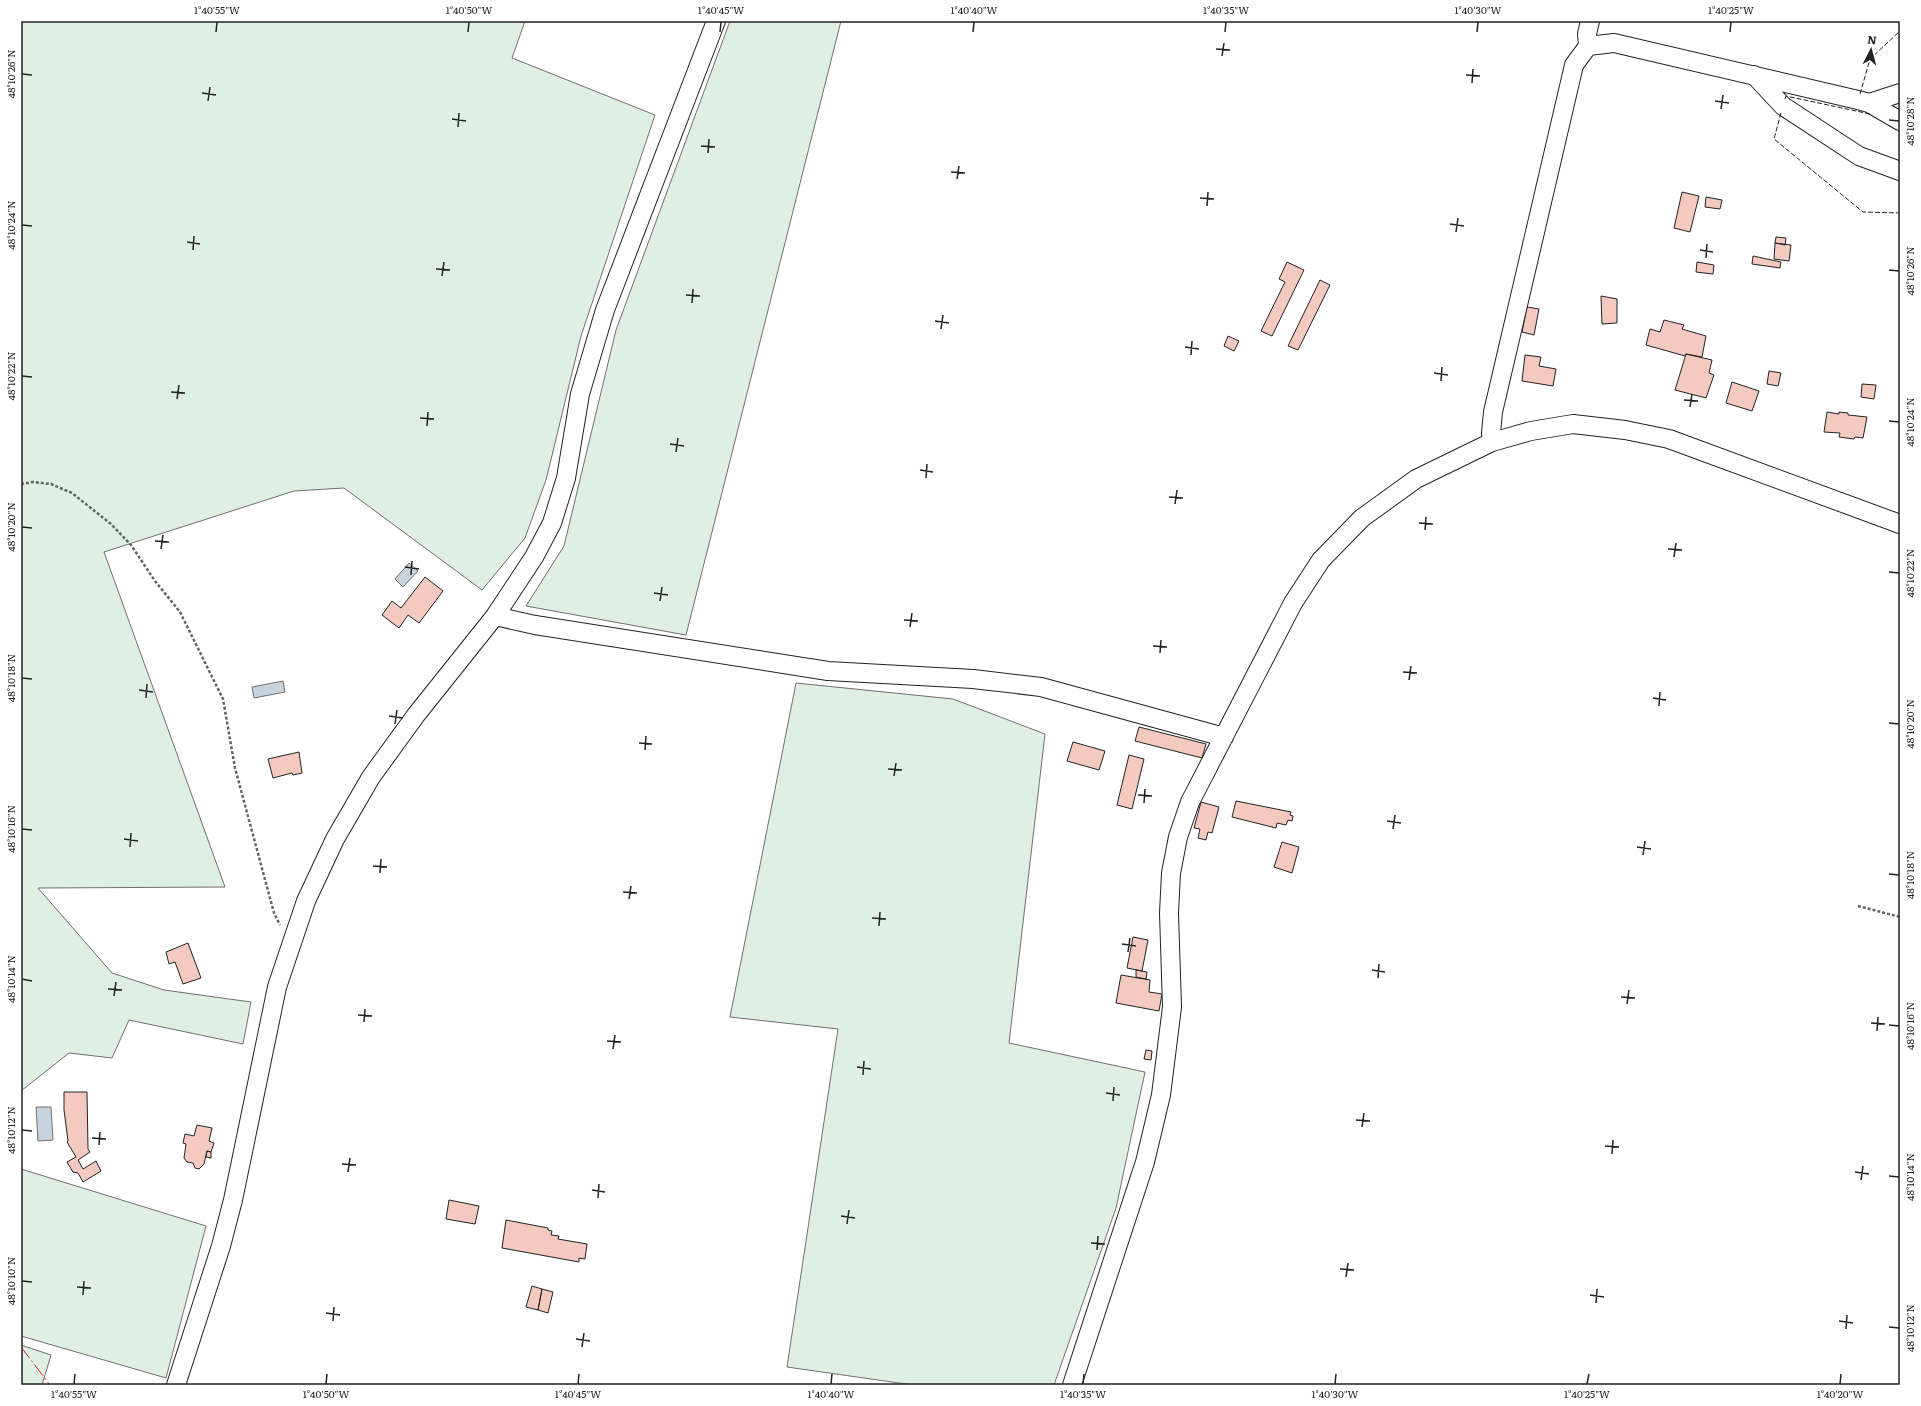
<svg xmlns="http://www.w3.org/2000/svg" width="1921" height="1406" font-family="Literata,serif">
	<rect width="100%" height="100%" fill="#fff"/>
	<!-- green -->
	<path fill="#e0efe3" stroke="#6f6f6f" d="M21 21H525L512 58 655 115 581 336 546 480 525 538 482 590 344 488 294 491 104 552 225 887 38 888 112 973 164 990 251 1002 243 1044 129 1020 112 1058 69 1053 21 1091Z
		M730 21H841L686 635 526 606 564 546 616 330Z
		M796 683 953 699 1045 734 1009 1043 1145 1072 1116 1208 1054 1385H913L787 1367 838 1029 730 1017Z
		M21 1169 206 1226 166 1378 21 1336Z
		M21 1345 51 1355 42 1385H21Z"/>
	<!-- water -->
	<path fill="#c7d3dd" stroke="#6f6f6f" d="M409 563 418 571 403 587 395 579Z
		M283 681 285 692 254 698 252 687Z
		M36 1107H51L53 1140 38 1141Z"/>
	<!-- building -->
	<path fill="#f3c9c0" stroke="#222" d="M1682 192 1699 196 1690 232 1674 228Z
		M1706 197 1722 200 1720 209 1705 207Z
		M1776 237 1786 238 1785 245 1775 243Z
		M1775 243 1791 245 1789 261 1774 259Z
		M1753 256 1781 262 1780 268 1752 264Z
		M1287 262 1304 270 1272 336 1261 331 1285 282 1279 279Z
		M1697 262 1714 265 1713 274 1696 272Z
		M1320 280 1330 285 1298 350 1288 346Z
		M1601 296 1617 299V323L1602 324Z
		M1527 307 1539 309 1534 335 1522 332Z
		M1664 320 1684 325 1682 329 1706 336 1702 357 1686 354 1685 356 1646 345 1650 329 1660 332Z
		M1228 336 1239 341 1234 351 1224 346Z
		M1686 354 1712 360 1709 373 1714 375 1706 398 1675 390Z
		M1525 355 1541 357 1539 366 1556 369 1553 386 1522 381Z
		M1769 371 1781 373 1778 386 1767 384Z
		M1732 382 1759 391 1752 411 1726 403Z
		M1862 384 1876 385 1874 399 1861 397Z
		M1827 412 1839 414V412L1848 413V415L1867 417 1863 438 1855 437 1854 439 1839 437 1840 433 1824 432Z
		M425 577 443 591 419 623 408 615 399 628 382 615 392 601 401 608Z
		M1139 727 1206 744 1202 758 1135 741Z
		M1073 742 1105 751 1099 770 1067 761Z
		M299 752 302 773 293 775 292 773 273 778 268 759Z
		M1129 755 1144 759 1132 809 1117 805Z
		M1236 801 1291 812 1290 815 1293 816 1292 821 1288 820 1286 825 1277 823 1276 828 1232 817Z
		M1201 802 1219 807 1212 833 1208 832 1206 840 1198 838 1200 829 1194 828Z
		M1282 842 1299 847 1292 873 1274 867Z
		M1133 937 1148 940 1142 971 1127 968Z
		M188 943 201 978 183 984 175 962 169 964 166 952Z
		M1136 970 1147 972 1146 979 1136 977Z
		M1121 975 1150 980 1149 992 1162 994 1159 1011 1116 1003Z
		M1146 1050 1152 1051 1151 1060 1144 1059Z
		M64 1092H87L88 1149 90 1152 78 1160 83 1169 96 1161 101 1171 83 1182 78 1173 73 1172 67 1162 76 1157 67 1142 68 1141 64 1110Z
		M197 1125 212 1128 209 1141 214 1143 211 1152 207 1151 204 1164 199 1169 195 1168 193 1163 187 1162 184 1158 186 1144 183 1143 185 1134 194 1136Z
		M207 1151 211 1152V1158L206 1157Z
		M449 1200 479 1206 475 1224 446 1219Z
		M506 1220 548 1228V1230L552 1231 551 1235 559 1236 558 1239 587 1244 585 1259 579 1258V1262L502 1248Z
		M532 1286 542 1289 538 1310 526 1307Z
		M542 1289 553 1292 548 1313 538 1310Z"/>
	<g fill="none" stroke-linecap="round" stroke-linejoin="round">
		<defs>
			<path id="minor" d="M1588 46 1587 34 1590 21
				M1754 75 1783 106 1859 156 1900 171
				M1869 103 1900 93
				M1492 442 1491 433 1493 412 1574 65 1588 46 1614 43 1858 100 1869 103 1900 121
				M495 616 535 625 828 671 973 679 1041 687 1224 737
				M176 1385 221 1246 233 1200 277 987 306 901 335 839 371 777 416 715 495 616 534 557 552 523 566 478 580 394 605 310 716 21
				M1072 1385 1145 1162 1161 1095 1172 1007 1169 913 1171 873 1178 837 1190 802 1293 603 1321 560 1362 518 1416 479 1492 442 1531 431 1573 424 1625 430 1669 439 1900 524"/>
		</defs>
		<!-- minor casing -->
		<use href="#minor" stroke="#222" stroke-width="20"/>
		<!-- path -->
		<path stroke="#646464" stroke-width="2.5" stroke-dasharray="3 2" stroke-linecap="butt" d="M21 484 33 482 51 484 72 493 111 524 131 545 155 581 180 612 223 699 235 768 274 913 280 925
			M1858 906 1900 917"/>
		<!-- minor -->
		<use href="#minor" stroke="#fff" stroke-width="18"/>
		<!-- fence -->
		<path stroke="#222" stroke-width="1" stroke-dasharray="5 2" stroke-linecap="butt" d="M1860 94 1870 59 1900 31
			M1785 99 1786 96 1870 114
			M1781 113 1774 139 1863 212 1900 213"/>
		<!-- power -->
		<path stroke="#c62828" stroke-width="1" stroke-dasharray="14 3 2 3" stroke-linecap="butt" d="M21 1347 50 1385"/>
	</g>
	<!-- ticks -->
	<path fill="none" stroke="#222" stroke-width="1.5" d="M216 32 217 22M468 32 469 22M720 32 721 22M973 32 974 22M1225 32 1226 22M1477 32 1478 22M1730 32 1731 22M1216 49 1230 50M1222 56 1224 43M22 74 32 75M1466 75 1480 76M1472 83 1473 69M202 93 216 95M208 101 210 87M1715 101 1729 103M1721 109 1723 95M452 119 466 121M1889 120 1899 121M458 127 459 113M701 146 715 147M708 153 709 139M951 172 965 173M957 179 959 166M1200 198 1214 199M1207 206 1208 192M1450 224 1464 226M22 225 32 226M1456 232 1458 218M187 242 200 244M193 250 194 236M1700 250 1713 252M1706 258 1707 244M436 269 450 270M1889 270 1899 271M442 276 444 262M686 295 700 296M692 303 693 289M935 321 949 323M941 329 943 315M1185 347 1199 349M1191 355 1192 341M1434 373 1448 375M22 376 32 377M1441 381 1442 367M171 392 185 393M177 399 179 385M1684 400 1698 401M1690 407 1692 394M420 418 434 419M1889 421 1899 422M427 426 428 412M670 444 684 446M676 452 678 438M920 470 933 472M926 478 927 464M1169 497 1183 498M1175 504 1177 490M1419 523 1433 524M22 527 32 528M1425 530 1426 517M155 541 169 542M161 549 163 535M1668 549 1682 550M1674 557 1676 543M405 567 419 569M1889 572 1899 573M411 575 412 561M654 593 668 595M660 601 662 587M904 620 918 621M910 627 912 613M1153 646 1167 647M1160 653 1161 640M1403 672 1417 673M22 678 32 679M1409 680 1411 666M139 690 153 692M146 698 147 684M1653 698 1666 700M1659 706 1660 692M389 716 403 718M1889 723 1899 724M395 724 397 710M639 743 652 744M645 750 646 736M888 769 902 770M894 776 896 763M1138 795 1152 796M1144 803 1145 789M1387 821 1401 823M22 829 32 830M1393 829 1395 815M124 839 138 841M130 847 131 833M1637 847 1651 849M1643 855 1645 841M373 866 387 867M380 873 381 859M1889 874 1899 875M623 892 637 893M629 899 631 886M872 918 886 919M879 926 880 912M1122 944 1136 946M1128 952 1130 938M1372 970 1385 972M1378 978 1379 964M22 979 32 981M108 989 122 990M114 996 116 982M1621 997 1635 998M1627 1004 1629 990M358 1015 372 1016M364 1022 365 1009M1871 1023 1885 1024M1889 1025 1899 1026M1877 1031 1878 1017M607 1041 621 1042M613 1049 615 1035M857 1067 871 1069M863 1075 864 1061M1106 1093 1120 1095M1113 1101 1114 1087M1356 1120 1370 1121M1362 1127 1364 1113M22 1130 32 1131M92 1138 106 1139M99 1145 100 1132M1605 1146 1619 1147M1612 1154 1613 1140M342 1164 356 1165M348 1172 350 1158M1855 1172 1869 1174M1889 1176 1899 1177M1861 1180 1863 1166M592 1190 605 1192M598 1198 599 1184M841 1216 855 1218M847 1224 849 1210M1091 1243 1105 1244M1097 1250 1098 1236M1340 1269 1354 1270M1346 1277 1348 1263M22 1281 32 1282M77 1287 91 1288M83 1295 84 1281M1590 1295 1604 1297M1596 1303 1597 1289M326 1313 340 1315M333 1321 334 1307M1839 1321 1853 1323M1889 1327 1899 1328M1846 1329 1847 1315M576 1339 590 1341M582 1347 584 1333M74 1384 75 1374M326 1384 327 1374M578 1384 579 1374M831 1384 832 1374M1083 1384 1084 1374M1335 1384 1336 1374M1587 1384 1589 1374M1840 1384 1841 1374"/>
	<!-- border -->
	<rect width="1921" height="1406" fill="none" stroke="#ffffff" stroke-width="44"/>
	<!-- north arrow -->
	<g transform="translate(1871 50) rotate(6)" stroke="#ffffff" stroke-width="3" paint-order="stroke">
	<path d="M0-3L7 15L0 10L-7 15Z" fill="#222222"/>
	<text y="-6" font-size="11" font-weight="bold" text-anchor="middle" fill="#222222">N</text>
	</g>
	<rect x="22" y="22" width="1877" height="1362" fill="none" stroke="#222" stroke-width="1.5"/>
	<g font-size="10" text-anchor="middle" fill="#222">
		<text x="217" y="14">1°40'55"W</text>
		<text x="469" y="14">1°40'50"W</text>
		<text x="721" y="14">1°40'45"W</text>
		<text x="974" y="14">1°40'40"W</text>
		<text x="1226" y="14">1°40'35"W</text>
		<text x="1478" y="14">1°40'30"W</text>
		<text x="1731" y="14">1°40'25"W</text>
		<text transform="translate(11 74) rotate(-90)" y="4">48°10'26"N</text>
		<text transform="translate(1910 121) rotate(-90)" y="4">48°10'28"N</text>
		<text transform="translate(11 225) rotate(-90)" y="4">48°10'24"N</text>
		<text transform="translate(1910 271) rotate(-90)" y="4">48°10'26"N</text>
		<text transform="translate(11 376) rotate(-90)" y="4">48°10'22"N</text>
		<text transform="translate(1910 422) rotate(-90)" y="4">48°10'24"N</text>
		<text transform="translate(11 527) rotate(-90)" y="4">48°10'20"N</text>
		<text transform="translate(1910 573) rotate(-90)" y="4">48°10'22"N</text>
		<text transform="translate(11 678) rotate(-90)" y="4">48°10'18"N</text>
		<text transform="translate(1910 724) rotate(-90)" y="4">48°10'20"N</text>
		<text transform="translate(11 829) rotate(-90)" y="4">48°10'16"N</text>
		<text transform="translate(1910 875) rotate(-90)" y="4">48°10'18"N</text>
		<text transform="translate(11 979) rotate(-90)" y="4">48°10'14"N</text>
		<text transform="translate(1910 1026) rotate(-90)" y="4">48°10'16"N</text>
		<text transform="translate(11 1130) rotate(-90)" y="4">48°10'12"N</text>
		<text transform="translate(1910 1177) rotate(-90)" y="4">48°10'14"N</text>
		<text transform="translate(11 1281) rotate(-90)" y="4">48°10'10"N</text>
		<text transform="translate(1910 1328) rotate(-90)" y="4">48°10'12"N</text>
		<text x="74" y="1398">1°40'55"W</text>
		<text x="326" y="1398">1°40'50"W</text>
		<text x="578" y="1398">1°40'45"W</text>
		<text x="831" y="1398">1°40'40"W</text>
		<text x="1083" y="1398">1°40'35"W</text>
		<text x="1335" y="1398">1°40'30"W</text>
		<text x="1587" y="1398">1°40'25"W</text>
		<text x="1840" y="1398">1°40'20"W</text>
	</g>
</svg>
